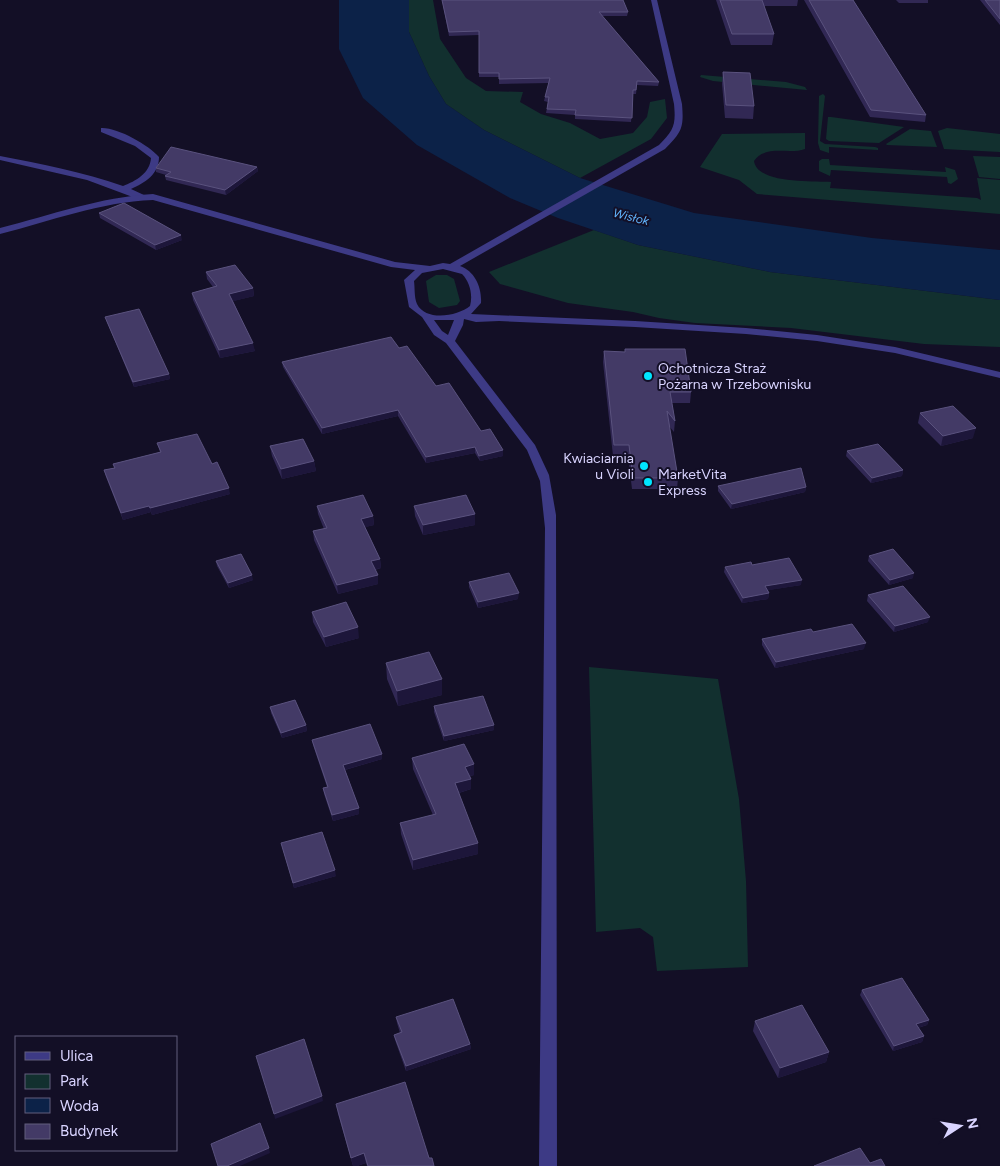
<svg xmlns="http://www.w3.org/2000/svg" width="1000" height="1166" font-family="Figtree,sans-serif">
	<rect width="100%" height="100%" fill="#130f26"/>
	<!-- green -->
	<path fill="#12302f" d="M409 0H433L440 39 466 78 486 91 523 92 520 102 541 114 570 123 600 139 633 133 647 117 650 102 665 99 667 118 651 139 580 178 484 130 446 104 429 76 409 32Z
		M701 75 786 82 805 87 807 90 713 81 700 77Z
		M823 94 825 96 820 141 825 144 875 147 878 148V150L829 147V153L820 150 818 143 819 96Z
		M828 117H831L904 127 879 143 829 141 826 139Z
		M947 128 1000 134V152L944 149 938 131Z
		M910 129 931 131 937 147 887 145 886 144Z
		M805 133V149C789 155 766 144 754 161 757 184 813 181 831 182L830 188 977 198 981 200 977 178 1000 180V214L757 194 739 180 700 167 722 134Z
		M973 156 1000 157V179L979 177Z
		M822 159H829L830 165 946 172 945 167 955 170 958 179 951 184 948 183 947 177 831 170 830 176 819 171V161Z
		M594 230 638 245 770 272 1000 300V347L924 344 791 328 695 323 659 318 633 312 568 303 500 284 489 272Z
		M436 275H447L454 279 460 301 457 305 439 308 429 302 426 281Z
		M589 667 718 679 739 799 746 881 748 967 657 971 653 937 640 928 596 932Z"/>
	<!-- water -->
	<path fill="#0c2248" d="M339 0H409V32L429 76 446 104 484 130 580 178 694 213 872 238 1000 250V300L770 272 638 245 558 218 510 198 417 145 363 98 339 49Z"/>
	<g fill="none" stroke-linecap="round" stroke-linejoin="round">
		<!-- minor -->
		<path fill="#3d3a85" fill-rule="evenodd" d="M101 128C117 127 149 145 159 157 159 174 145 183 131 189L144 195V199H138L87 180 0 160V156C41 164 83 172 123 186 136 181 150 173 151 158L135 146 101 132Z"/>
		<!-- tertiary -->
		<path fill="#3d3a85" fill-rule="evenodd" d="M651 0H657L682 104C684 128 682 132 665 149L460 266C475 271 482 288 481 303L471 314 635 321 746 328 817 335 895 347 1000 372V378L895 353 817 341 746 334 635 327 499 321 476 322 464 319 463 325 455 341 535 445 549 475 556 515 557 1166H539L545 528 540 481 527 450 446 343 434 335 422 317 409 307 404 280 415 270 391 267 153 200C100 202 51 221 0 234V228C51 215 100 197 153 194L395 262 430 266 443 263 450 264 659 145C674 130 676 125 674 104ZM443 269 462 274C470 282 473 295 470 306 458 316 426 322 417 304 414 297 415 288 414 281L422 273ZM434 320H454L448 335 442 331Z"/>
	</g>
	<!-- wall -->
	<path fill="#312854" d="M442 0H623L628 12 627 16H602L659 82 658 86 637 85 636 94H633L631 122 575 119V115L546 113 548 102 544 101 545 97 549 83 499 84V77H479V35L449 36Z
		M716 0H798L797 6H764L774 34 772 45H731Z
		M804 0H853L926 115 925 122 870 117Z
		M896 0H928V3H899Z
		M980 0H1000V25Z
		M723 72 754 106 753 119 725 118 722 84Z
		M257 167 258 171 226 195 166 180 165 176 166 175 156 172V168Z
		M99 213 182 240 156 250 100 218Z
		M206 272 253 288 254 296 233 301 255 351 220 358 193 300 192 293 213 287 207 279Z
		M105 317 169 374 170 379 134 387 107 322Z
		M399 348 481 431 503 456 480 461 475 453 426 463 398 416 322 434 283 367 282 362Z
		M604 351 691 392 690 403H672L675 421 674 432 669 426 678 478 677 489H632L628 456H613L603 362Z
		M920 413 973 438 941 446 918 423Z
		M157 443 212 464 230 494 152 515 151 512 123 520 106 477 104 470 114 468 113 464 160 452Z
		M270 446 314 461 316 471 282 479 272 456Z
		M847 451 903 470 902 476 871 483 846 456Z
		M718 486 806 487 805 492 731 509 718 491Z
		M317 506 373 516 374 525 365 527 380 559 381 568 375 570 378 575V584L338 594 314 540 313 531 324 529 318 514Z
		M414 506 475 514V525L423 535 415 516Z
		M869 556 913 578 889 585 868 561Z
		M216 561 253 580 229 588 217 566Z
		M752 565 801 585 768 590 769 593 768 599 742 603 724 572 725 567Z
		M469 582 518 599 478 608 469 587Z
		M868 595 928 622 894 632 867 601Z
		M312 612 359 638 326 647 313 622Z
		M813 632 864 649 775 668 762 645V639Z
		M386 663 442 695 398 706 387 679Z
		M434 706 494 725V730L444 741 434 712Z
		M270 707 306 725 307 731 282 738 271 713Z
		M312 740 382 754V759L345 770 359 808V814L333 821 324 794 323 788 327 787 313 745Z
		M412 758 474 775 470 776 471 779V789L459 793 478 854 413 870 401 834 400 823 433 815 413 769Z
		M281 843 336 876 294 888Z
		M862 990 929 1020 927 1025 918 1028 924 1036 922 1042 893 1051 860 995Z
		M396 1017 470 1044 471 1049 406 1071 395 1040 394 1035 400 1033 397 1023Z
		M755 1021 829 1052 826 1062 778 1078 753 1031Z
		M336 1104 429 1158 434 1166H367L366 1163 357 1166H353L338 1114Z"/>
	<!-- shaded-wall -->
	<path fill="#1d163a" d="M257 167 258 171 226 195 225 190Z
		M181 235 182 240 156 250 155 245Z
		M253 288 254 296 230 302 229 294Z
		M253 343 255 351 220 358 219 350Z
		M169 374 170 379 134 387 133 382Z
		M398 410V416L322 434V428Z
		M976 428 973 438 941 446 943 436Z
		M475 447V453L426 463V457Z
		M503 450V456L480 461 479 456Z
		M314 461 316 471 282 479 281 469Z
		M903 470 902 476 871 483 872 478Z
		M806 487 805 492 731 509 732 504Z
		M229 488 230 494 152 515 150 508Z
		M149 506 151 512 123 520 121 513Z
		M475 514V525L423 535V525Z
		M373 516 374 525 362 528 361 519Z
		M380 559 381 568 372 570 371 561Z
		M914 573 913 578 889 585 890 580Z
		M252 575 253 580 229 588 228 583Z
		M378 575V584L338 594 337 585Z
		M802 580 801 585 764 591 765 586Z
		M519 593 518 599 478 608V602Z
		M769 593 768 599 742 603 743 598Z
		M930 617 928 622 894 632 895 626Z
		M358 627 359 638 326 647 324 637Z
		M866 643 864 649 775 668 776 662Z
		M442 679V695L398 706 397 691Z
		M306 725 307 731 282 738 281 733Z
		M494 725V730L444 741V736Z
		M382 754V759L344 770 343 765Z
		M474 764V775L465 777V767Z
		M471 779V789L455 794V783Z
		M359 808V814L333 821 332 815Z
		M478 843V854L413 870V860Z
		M335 870 336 876 294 888 293 883Z
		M929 1020 927 1025 914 1029 916 1024Z
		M924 1036 922 1042 893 1051 894 1046Z
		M470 1044 471 1049 406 1071V1066Z
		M829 1052 826 1062 778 1078 780 1068Z
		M322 1096 323 1101 275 1119 274 1114Z
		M269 1148 270 1153 240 1166H227Z
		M364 1153 366 1163 357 1166H353L351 1158Z"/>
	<!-- building -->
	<path fill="#433a66" stroke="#5a527e" d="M442 0H623L628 12H599L659 82 637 81 636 90H633L632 118 575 115 576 110 547 109 549 97H545L550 78 499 79V73H479V31L449 32Z
		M720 0H762L774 34H732Z
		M809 0H853L926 115 871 110Z
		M985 0H1000V19Z
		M723 72 750 73 754 106 726 105Z
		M171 147 257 167 225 190 165 176 171 172 156 168Z
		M124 203 181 235 155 245 99 213Z
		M235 265 253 288 229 294 253 343 219 350 192 293 217 286 206 272Z
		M139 309 169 374 133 382 105 317Z
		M391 337 399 348 407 346 436 386 449 383 481 431 490 429 503 450 479 456 475 447 426 457 398 410 322 428 282 362Z
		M625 349H685L691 392H670L675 421 667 411 678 478H633L629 445H614L604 351 625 352Z
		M953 406 976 428 943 436 920 413Z
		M197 434 212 464 217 462 229 488 150 508 149 506 121 513 104 470 115 468 113 464 161 452 157 443Z
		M303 439 314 461 281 469 270 446Z
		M878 444 903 470 872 478 847 451Z
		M801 468 806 487 732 504 718 486Z
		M363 495 373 516 361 519 380 559 371 561 378 575 337 585 313 531 327 528 317 506Z
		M466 495 475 514 423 525 414 506Z
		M893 549 914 573 890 580 869 556Z
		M241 554 252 575 228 583 216 561Z
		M789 558 802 580 765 586 769 593 743 598 725 567 751 562 752 565Z
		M509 573 519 593 478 602 469 582Z
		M903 586 930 617 895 626 868 595Z
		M346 602 358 627 324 637 312 612Z
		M852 624 866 643 776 662 762 639 811 629 813 632Z
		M429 652 442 679 397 691 386 663Z
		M483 696 494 725 444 736 434 706Z
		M295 700 306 725 281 733 270 707Z
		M370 724 382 754 343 765 359 808 332 815 323 788 328 787 312 740Z
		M464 744 474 764 465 767 471 779 455 783 478 843 413 860 400 823 436 814 412 758Z
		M322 832 335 870 293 883 281 843Z
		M902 978 929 1020 916 1024 924 1036 894 1046 862 990Z
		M453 999 470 1044 406 1066 394 1035 402 1032 396 1017Z
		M802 1005 829 1052 780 1068 755 1021Z
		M304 1039 322 1096 274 1114 256 1056Z
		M405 1082 429 1158H432L434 1166H368L364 1153 351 1158 336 1104Z
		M260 1123 269 1148 227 1166H218L211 1144Z
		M860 1148 870 1163 881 1159 885 1166H814Z"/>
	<!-- markers -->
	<g fill="#00e5ff" stroke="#130f26" stroke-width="2">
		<circle cx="648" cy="376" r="5"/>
		<circle cx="644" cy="466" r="5"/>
		<circle cx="648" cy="482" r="5"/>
	</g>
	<g text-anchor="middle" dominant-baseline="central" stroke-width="4" stroke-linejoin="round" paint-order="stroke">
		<!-- far-water labels -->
		<g font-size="12" font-style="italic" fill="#62b6ff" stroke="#130f26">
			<text transform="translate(631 217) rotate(14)">Wisłok</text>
		</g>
		<!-- poi labels -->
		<g font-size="14" fill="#d9d4ff" stroke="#130f26" text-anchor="start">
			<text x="658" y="368">Ochotnicza Straż<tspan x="658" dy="16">Pożarna w Trzebownisku</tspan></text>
			<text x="634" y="458" text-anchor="end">Kwiaciarnia<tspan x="634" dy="16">u Violi</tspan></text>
			<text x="658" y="474">MarketVita<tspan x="658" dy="16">Express</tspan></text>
		</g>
	</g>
	<!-- legend -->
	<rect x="15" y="1036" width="162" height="115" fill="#130f26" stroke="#625e7d"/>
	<rect x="25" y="1052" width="25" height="8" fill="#3d3a85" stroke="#625e7d"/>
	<text x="60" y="1061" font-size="15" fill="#d9d4ff">Ulica</text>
	<rect x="25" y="1074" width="25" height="15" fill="#12302f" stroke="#625e7d"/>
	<text x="60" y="1086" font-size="15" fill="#d9d4ff">Park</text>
	<rect x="25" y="1098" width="25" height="15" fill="#0c2248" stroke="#625e7d"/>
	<text x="60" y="1111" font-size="15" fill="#d9d4ff">Woda</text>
	<rect x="25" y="1124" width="25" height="15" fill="#433a66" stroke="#625e7d"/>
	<text x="60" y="1136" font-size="15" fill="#d9d4ff">Budynek</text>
	<!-- north arrow -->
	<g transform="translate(960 1126) rotate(78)" stroke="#130f26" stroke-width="4" paint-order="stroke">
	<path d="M0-4L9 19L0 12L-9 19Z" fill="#d9d4ff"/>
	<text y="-8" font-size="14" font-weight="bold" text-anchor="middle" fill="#d9d4ff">N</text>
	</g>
</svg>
